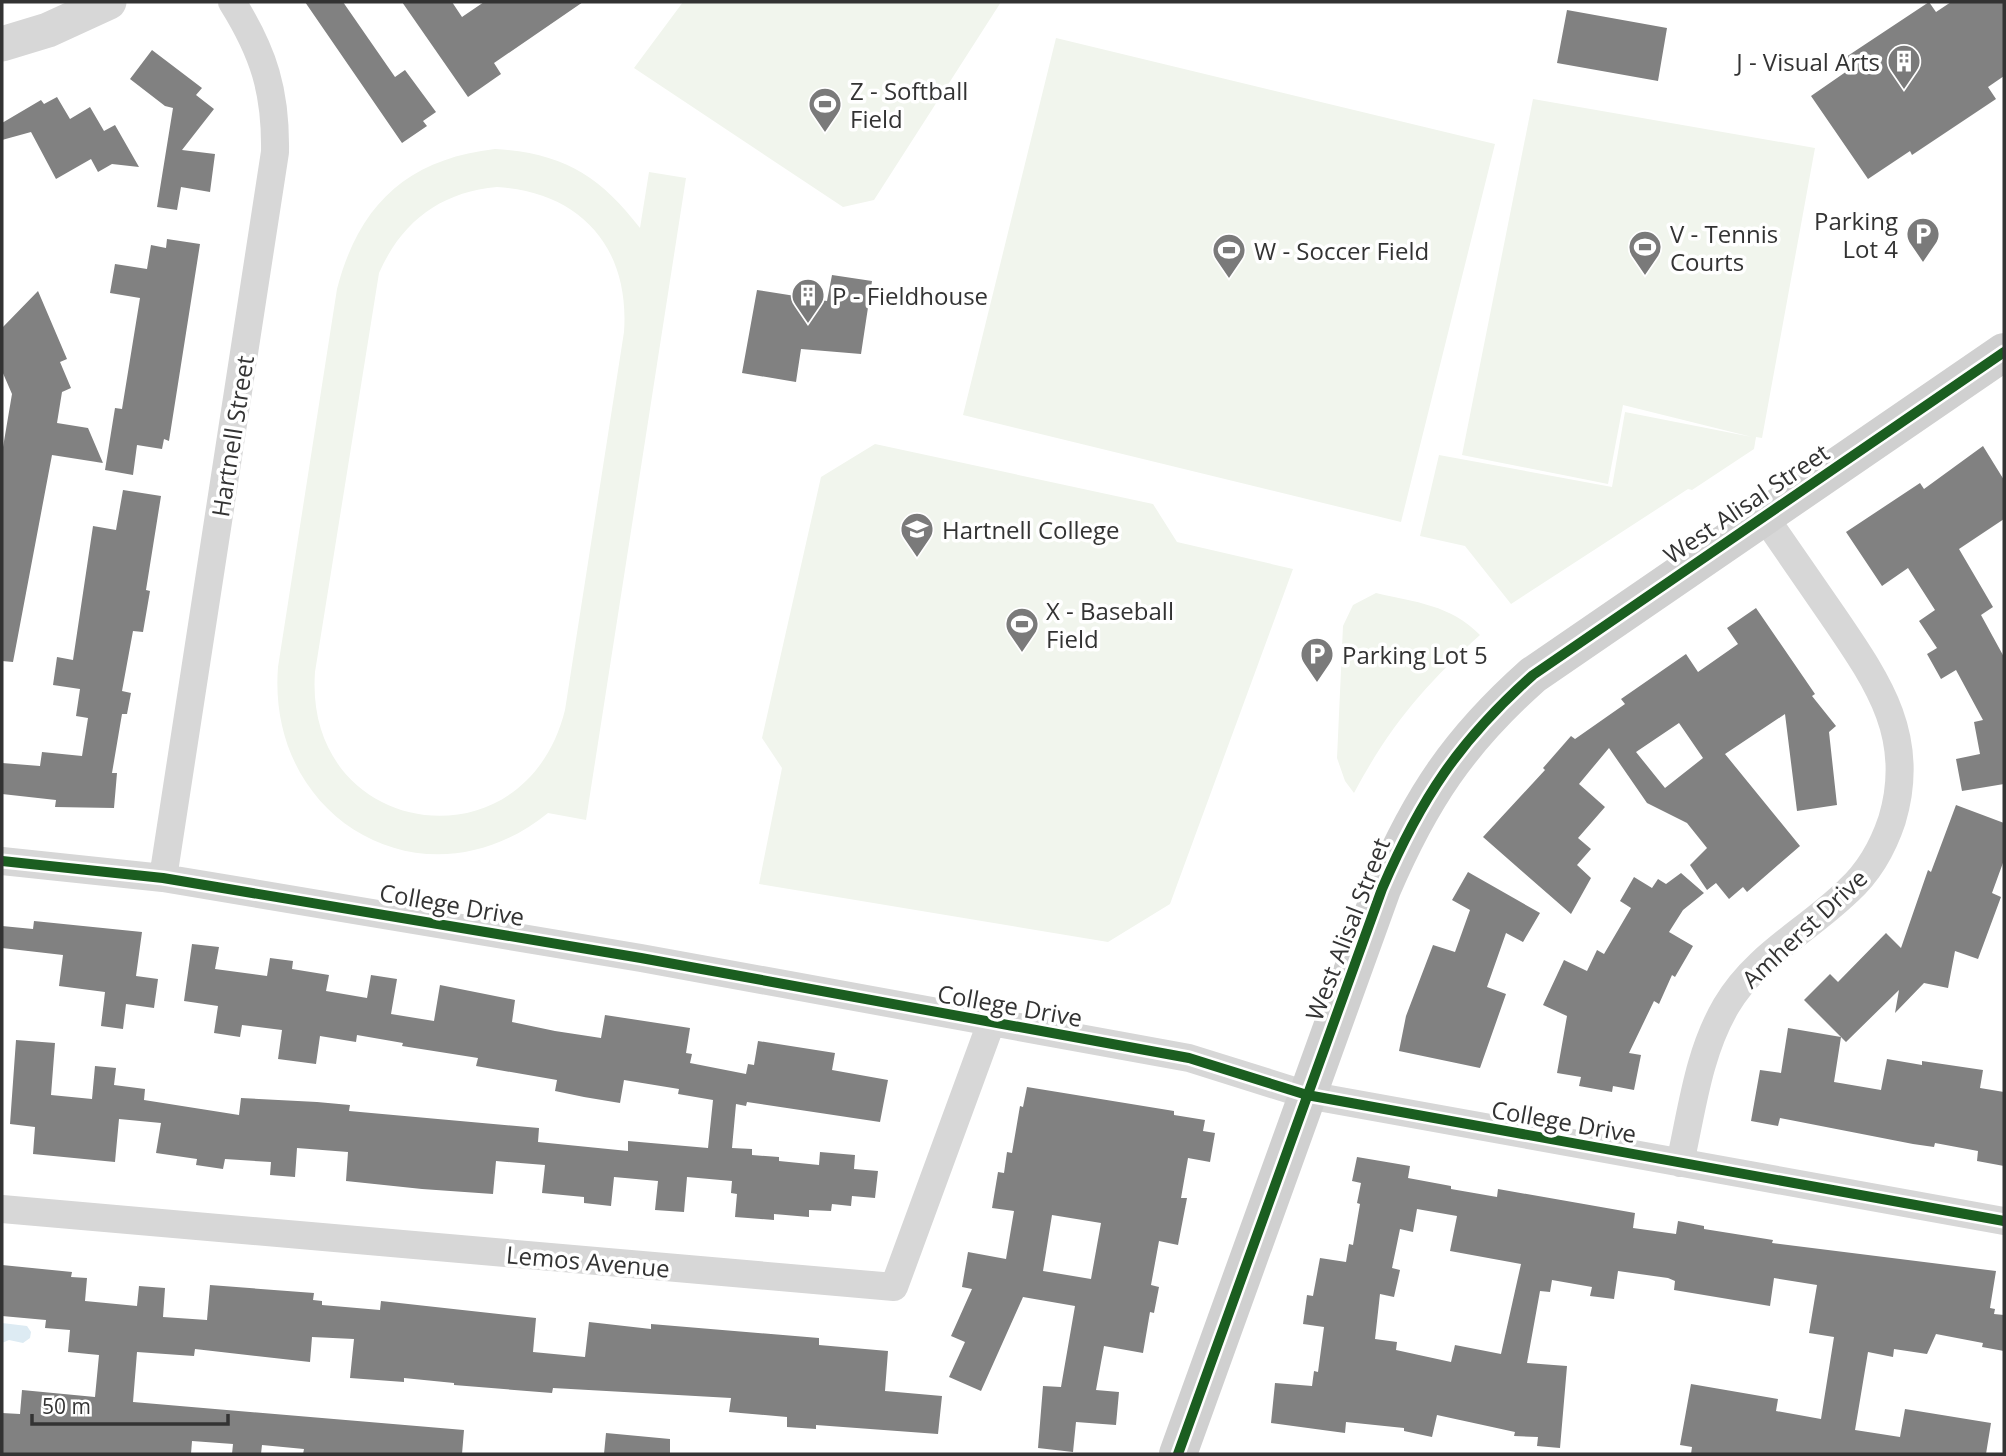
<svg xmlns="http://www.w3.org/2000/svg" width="2006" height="1456" font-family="'Open Sans',sans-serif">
	<rect width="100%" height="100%" fill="#fff"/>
	<!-- green -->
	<path fill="#f1f5ed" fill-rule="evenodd" d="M683 2H1001L874 200 843 207 634 68Z
		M1056 38 1495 144 1401 522 963 415Z
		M1533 99 1815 148 1762 438 1756 437 1754 449 1692 490 1688 489 1511 604 1465 546 1420 536 1439 455 1612 487 1625 412 1752 437 1623 405 1608 484 1462 455Z
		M495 149C563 153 600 176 640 228L649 172 686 178 586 820 548 813C426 912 266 821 278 667L337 289C359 204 408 159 495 149ZM497 187C581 192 630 248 624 332L565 710C525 872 303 839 315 672L379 273C402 221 441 192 497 187Z
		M875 444 1153 504 1177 542 1293 569 1170 904 1108 942 759 884 782 768 762 738 821 477Z
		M1376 593C1415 602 1451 605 1480 635 1425 685 1389 727 1354 793L1345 781 1337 758 1343 626 1353 605Z"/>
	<!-- water -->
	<path fill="#ddebf3" d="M2 1323 27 1326 31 1332 30 1338 23 1343 9 1340 2 1343Z"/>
	<!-- building -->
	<path fill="#818181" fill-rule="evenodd" d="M305 2H343L395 77 405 70 436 112 423 121 427 126 402 143Z
		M402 2H452L462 17 484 2H583L494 63 501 74 468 97Z
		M1929 2 1936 12 1951 2H2004V76L1988 87 1996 99 1912 155 1910 151 1868 179 1811 96 1850 69 1843 59Z
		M1567 10 1667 28 1658 81 1557 63Z
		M152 50 202 88 196 95 214 109 182 150 215 154 210 192 181 187 177 210 157 207 173 108 165 106 130 79Z
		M57 97 70 119 90 107 104 131 115 125 139 167 112 164 98 172 91 159 56 179 31 132 2 140V123L41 100 44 104Z
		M167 239 200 244 169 441 164 439 162 449 137 445 133 475 105 470 115 408 122 409 140 298 110 293 115 264 147 269 151 245 166 248Z
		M832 275 872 281 861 354 801 349 796 382 742 373 757 290 827 301Z
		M38 291 67 359 60 362 71 388 62 392 57 423 88 428 103 463 52 455 13 662 2 661V453L12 394 2 371V328Z
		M1983 446 2004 480V519L1959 549 1993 607 1981 615 2004 657V784L1962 791 1956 759 1980 754 1974 722 1983 720 1956 670 1941 679 1927 654 1937 648 1919 621 1935 610 1908 568 1882 586 1846 532 1920 483 1924 489Z
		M123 490 161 496 146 590 150 591 143 632 133 631 122 691 131 693 127 714H122L112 773H117L114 808 55 807 56 800 2 794V763L40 766 42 752 82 756 88 718 76 716 80 689 53 685 57 657 73 660 93 526 116 530Z
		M1756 608 1815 694 1812 696 1836 726 1829 732 1837 805 1797 811 1785 714 1725 754 1800 846 1747 892 1743 887 1729 899 1716 883 1707 890 1690 865 1707 848 1687 823 1647 803 1609 748 1579 784 1605 807 1578 838 1591 849 1577 865 1591 878 1571 914 1483 837 1545 770 1543 768 1571 736 1575 739 1625 704 1621 699 1686 654 1698 672 1738 644 1727 628ZM1679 723 1703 758 1665 788 1636 752Z
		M1956 805 2004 823V860L1992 893 2001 897 1978 959 1955 951 1948 988 1924 983 1895 1013 1899 990 1846 1042 1841 1037 1834 1082 1881 1090 1887 1059 1922 1065V1061L1983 1070 1980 1088 2004 1092V1166L1977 1161 1978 1151 1935 1143 1934 1147 1913 1144 1780 1118 1778 1126 1751 1121 1760 1070 1781 1073 1788 1028 1841 1037 1804 1000 1830 974 1838 982 1886 933 1901 948 1928 870 1931 872Z
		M1468 872 1540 913 1523 942 1506 933 1487 987 1506 994 1480 1068 1399 1051 1406 1016 1433 945 1455 952 1470 910 1452 900Z
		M1681 873 1704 893 1683 910 1669 932 1693 946 1675 977 1672 975 1659 1004 1654 1001 1629 1053 1641 1055 1634 1090 1613 1086 1612 1092 1579 1086 1581 1077 1557 1073 1567 1016 1543 1005 1564 960 1587 971 1597 950 1604 954 1631 908 1620 901 1634 877 1652 888 1658 879 1666 884Z
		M34 921 142 932 136 976 158 979 154 1008 126 1004 123 1029 101 1026 105 992 59 986 63 955 2 948V926L33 929Z
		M192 944 219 947 215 969 267 976 270 958 293 961 292 969 329 975 326 991 367 998 371 975 397 979 391 1014 434 1021 440 985 515 1000 512 1022 555 1031 601 1038 605 1015 690 1028 686 1053 692 1054 690 1063 746 1074 748 1064 754 1065 758 1041 835 1053 832 1070 888 1080 880 1122 747 1102 746 1106 736 1104 732 1148 752 1149V1155L779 1157V1161L819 1165 820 1152 855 1155 854 1169 878 1171 875 1198 852 1196 851 1206 832 1204 831 1211 809 1210V1217L774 1214V1220L735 1217 737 1194 731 1193 732 1181 687 1177 684 1212 655 1210 658 1181 614 1177 611 1206 584 1203V1197L542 1193 545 1165 496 1161 493 1194 422 1189 346 1181 348 1152 297 1148 295 1177 270 1175 271 1162 225 1159 223 1169 196 1165 197 1159 156 1153 161 1123 119 1119 115 1162 33 1154 35 1127 10 1124 16 1040 55 1043 51 1095 92 1099 95 1066 116 1068 114 1085 145 1089 144 1100 239 1115 241 1098 317 1102 350 1105 349 1111 539 1128 538 1142 628 1151V1141L708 1148 713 1100 678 1094 679 1089 624 1080 620 1103 584 1097 555 1091 557 1080 476 1066 478 1058 402 1046 403 1043 357 1035 356 1042 320 1036 316 1064 278 1059 282 1030 242 1025 240 1037 214 1033 218 1006 184 1001Z
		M1027 1087 1174 1111V1115L1205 1120 1203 1131 1215 1133 1210 1162 1188 1158 1181 1198H1187L1178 1245 1159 1241 1151 1285 1159 1287 1154 1313 1150 1312 1143 1353 1104 1346 1096 1390 1119 1392 1116 1425 1076 1422 1073 1452 1038 1448 1043 1386 1061 1387 1075 1306 1023 1297 981 1391 949 1377 965 1342 951 1336 972 1289 962 1287 968 1252 1006 1259 1014 1211 992 1208 998 1172 1004 1173 1007 1152 1012 1153 1020 1106 1023 1107ZM1052 1215 1101 1223 1091 1279 1043 1271Z
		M1357 1157 1410 1166 1408 1178 1451 1186V1189L1497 1197 1498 1189 1635 1213 1633 1228 1676 1234 1678 1221 1704 1226V1229L1773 1240 1772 1243 1996 1271 1990 1308 1995 1309 1994 1314 2004 1315V1351L1982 1347 1983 1343 1936 1334 1927 1354 1894 1349 1893 1357 1868 1352 1855 1430 1900 1437 1905 1409 1991 1423 1986 1454H1691L1692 1447 1680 1445 1691 1384 1778 1399 1776 1411 1821 1419 1834 1337 1809 1333 1817 1285 1774 1278 1770 1306 1674 1290 1675 1281 1668 1278 1618 1271 1614 1299 1590 1296 1592 1287 1552 1280 1550 1292 1540 1291 1527 1363 1567 1366 1560 1448 1537 1446 1538 1437 1514 1436 1515 1432 1437 1415 1432 1437 1404 1431V1428L1346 1422 1345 1433 1271 1423 1275 1383 1312 1386 1314 1371 1318 1372 1324 1327 1303 1324 1307 1295 1313 1296 1320 1258 1346 1262 1349 1244 1353 1245 1360 1204 1357 1203 1361 1183 1352 1181ZM1417 1209 1457 1216 1450 1251 1521 1264 1501 1354 1455 1345 1451 1362 1396 1350 1397 1342 1375 1339 1380 1294 1394 1297 1400 1270 1392 1268 1400 1229 1413 1232Z
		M2 1265 72 1272 71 1277 87 1278 85 1301 137 1306 139 1286 165 1288 163 1317 207 1320 210 1285 314 1293 313 1300 322 1301V1305L380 1310 381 1301 536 1318 533 1352 585 1357 589 1322 651 1329V1324L819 1338V1345L888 1351 885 1391 942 1396 938 1434 816 1425V1429L787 1427V1417L729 1412 731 1398 553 1388 552 1393 454 1385V1383L404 1378V1382L350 1378 354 1339 312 1337 310 1362 195 1349 194 1356 137 1352 133 1402 464 1430 462 1454H303L304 1449 262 1445 261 1454H232L233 1444 192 1441 191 1454H2V1413L20 1414 22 1390 95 1397 99 1355 68 1352 70 1330 45 1328 46 1320 2 1316Z
		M606 1433 670 1439V1454H604Z"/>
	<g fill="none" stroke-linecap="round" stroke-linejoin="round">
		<!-- minor -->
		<path stroke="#d7d7d7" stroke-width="28" d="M2 861 163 878 641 958 1189 1058 1307 1095 2004 1221
			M163 878 275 152C276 92 264 53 232 2
			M1680 1163C1692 1110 1698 1054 1726 1006 1756 955 1807 931 1848 891 1869 872 1883 847 1892 820 1917 737 1878 682 1833 616 1810 583 1787 549 1764 516
			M2 1209 894 1287 991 1023"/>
		<!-- tertiary -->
		<path stroke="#d7d7d7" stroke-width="35" d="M2 44 48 30 109 2"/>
		<!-- secondary -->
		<path stroke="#d0d0d0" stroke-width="38" d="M1178 1454 1382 889C1421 798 1459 741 1533 675L2004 352"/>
		<defs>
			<path id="cycleway" d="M2 861 163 878 641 958 1189 1058 1307 1095 2004 1221
				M1178 1454 1382 889C1421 798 1459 741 1533 675L2004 352"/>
		</defs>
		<!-- cycleway casing -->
		<use href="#cycleway" stroke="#fff" stroke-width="15"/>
		<!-- cycleway -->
		<use href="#cycleway" stroke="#1b5e20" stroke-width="10"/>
	</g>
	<!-- icons -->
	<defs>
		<symbol id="building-pin" viewBox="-11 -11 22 30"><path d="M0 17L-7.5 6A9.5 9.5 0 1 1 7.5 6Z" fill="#7a7a7a" stroke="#fff"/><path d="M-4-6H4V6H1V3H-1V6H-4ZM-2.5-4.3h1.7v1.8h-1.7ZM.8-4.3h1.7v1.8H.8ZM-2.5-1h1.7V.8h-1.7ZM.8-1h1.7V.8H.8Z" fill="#fff"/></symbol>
		<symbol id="stadium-pin" viewBox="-11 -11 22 30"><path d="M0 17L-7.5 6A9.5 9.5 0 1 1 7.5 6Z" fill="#7a7a7a" stroke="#fff"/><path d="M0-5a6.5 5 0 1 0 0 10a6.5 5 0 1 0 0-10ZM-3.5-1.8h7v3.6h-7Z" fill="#fff"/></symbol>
		<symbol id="parking-pin" viewBox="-11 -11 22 30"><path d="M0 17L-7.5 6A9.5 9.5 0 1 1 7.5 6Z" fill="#7a7a7a" stroke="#fff"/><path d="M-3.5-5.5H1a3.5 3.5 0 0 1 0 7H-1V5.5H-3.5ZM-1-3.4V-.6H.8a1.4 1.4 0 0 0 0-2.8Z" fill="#fff"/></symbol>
		<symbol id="university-pin" viewBox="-11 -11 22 30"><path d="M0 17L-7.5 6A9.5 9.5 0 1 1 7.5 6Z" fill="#7a7a7a" stroke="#fff"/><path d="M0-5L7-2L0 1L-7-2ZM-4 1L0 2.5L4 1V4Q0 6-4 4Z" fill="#fff"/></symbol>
	</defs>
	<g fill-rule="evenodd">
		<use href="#building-pin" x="1885" y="42" width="38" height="52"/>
		<use href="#stadium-pin" x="806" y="85" width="38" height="52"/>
		<use href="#parking-pin" x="1904" y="215" width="38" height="52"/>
		<use href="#stadium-pin" x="1626" y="228" width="38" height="52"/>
		<use href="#stadium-pin" x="1210" y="231" width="38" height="52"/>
		<use href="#building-pin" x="789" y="276" width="38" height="52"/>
		<use href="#university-pin" x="898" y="510" width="38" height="52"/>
		<use href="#stadium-pin" x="1003" y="605" width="38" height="52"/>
		<use href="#parking-pin" x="1298" y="635" width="38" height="52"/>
	</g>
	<g text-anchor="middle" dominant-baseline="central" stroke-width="7" stroke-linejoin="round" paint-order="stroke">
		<!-- poi labels -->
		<g font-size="24" fill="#333" stroke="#fff" text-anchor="start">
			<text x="1880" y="61" text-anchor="end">J - Visual Arts</text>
			<text x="850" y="90">Z - Softball<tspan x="850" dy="28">Field</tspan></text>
			<text x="1898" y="220" text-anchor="end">Parking<tspan x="1898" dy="28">Lot 4</tspan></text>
			<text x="1670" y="233">V - Tennis<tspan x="1670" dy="28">Courts</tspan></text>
			<text x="1254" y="250">W - Soccer Field</text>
			<text x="832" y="295">P - Fieldhouse</text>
			<text x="942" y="529">Hartnell College</text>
			<text x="1046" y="610">X - Baseball<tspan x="1046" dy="28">Field</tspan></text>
			<text x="1342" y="654">Parking Lot 5</text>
		</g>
		<!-- street labels -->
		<g font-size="24" fill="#333" stroke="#fff">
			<text transform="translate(232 436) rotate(-81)">Hartnell Street</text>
			<text transform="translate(1746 503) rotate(-34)">West Alisal Street</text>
			<text transform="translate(452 904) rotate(10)">College Drive</text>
			<text transform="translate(1804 928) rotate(-43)">Amherst Drive</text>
			<text transform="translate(1347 929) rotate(-69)">West Alisal Street</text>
			<text transform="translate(1010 1005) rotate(10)">College Drive</text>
			<text transform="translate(1564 1121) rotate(10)">College Drive</text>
			<text transform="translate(588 1261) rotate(5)">Lemos Avenue</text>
		</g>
	</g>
	<!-- border -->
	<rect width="2006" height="1456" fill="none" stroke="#333333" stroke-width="7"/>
	<!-- scale -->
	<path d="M32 1414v10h196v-10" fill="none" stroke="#333333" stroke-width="3.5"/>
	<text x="42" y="1414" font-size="21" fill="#333333" stroke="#ffffff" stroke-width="5" paint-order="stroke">50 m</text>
</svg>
